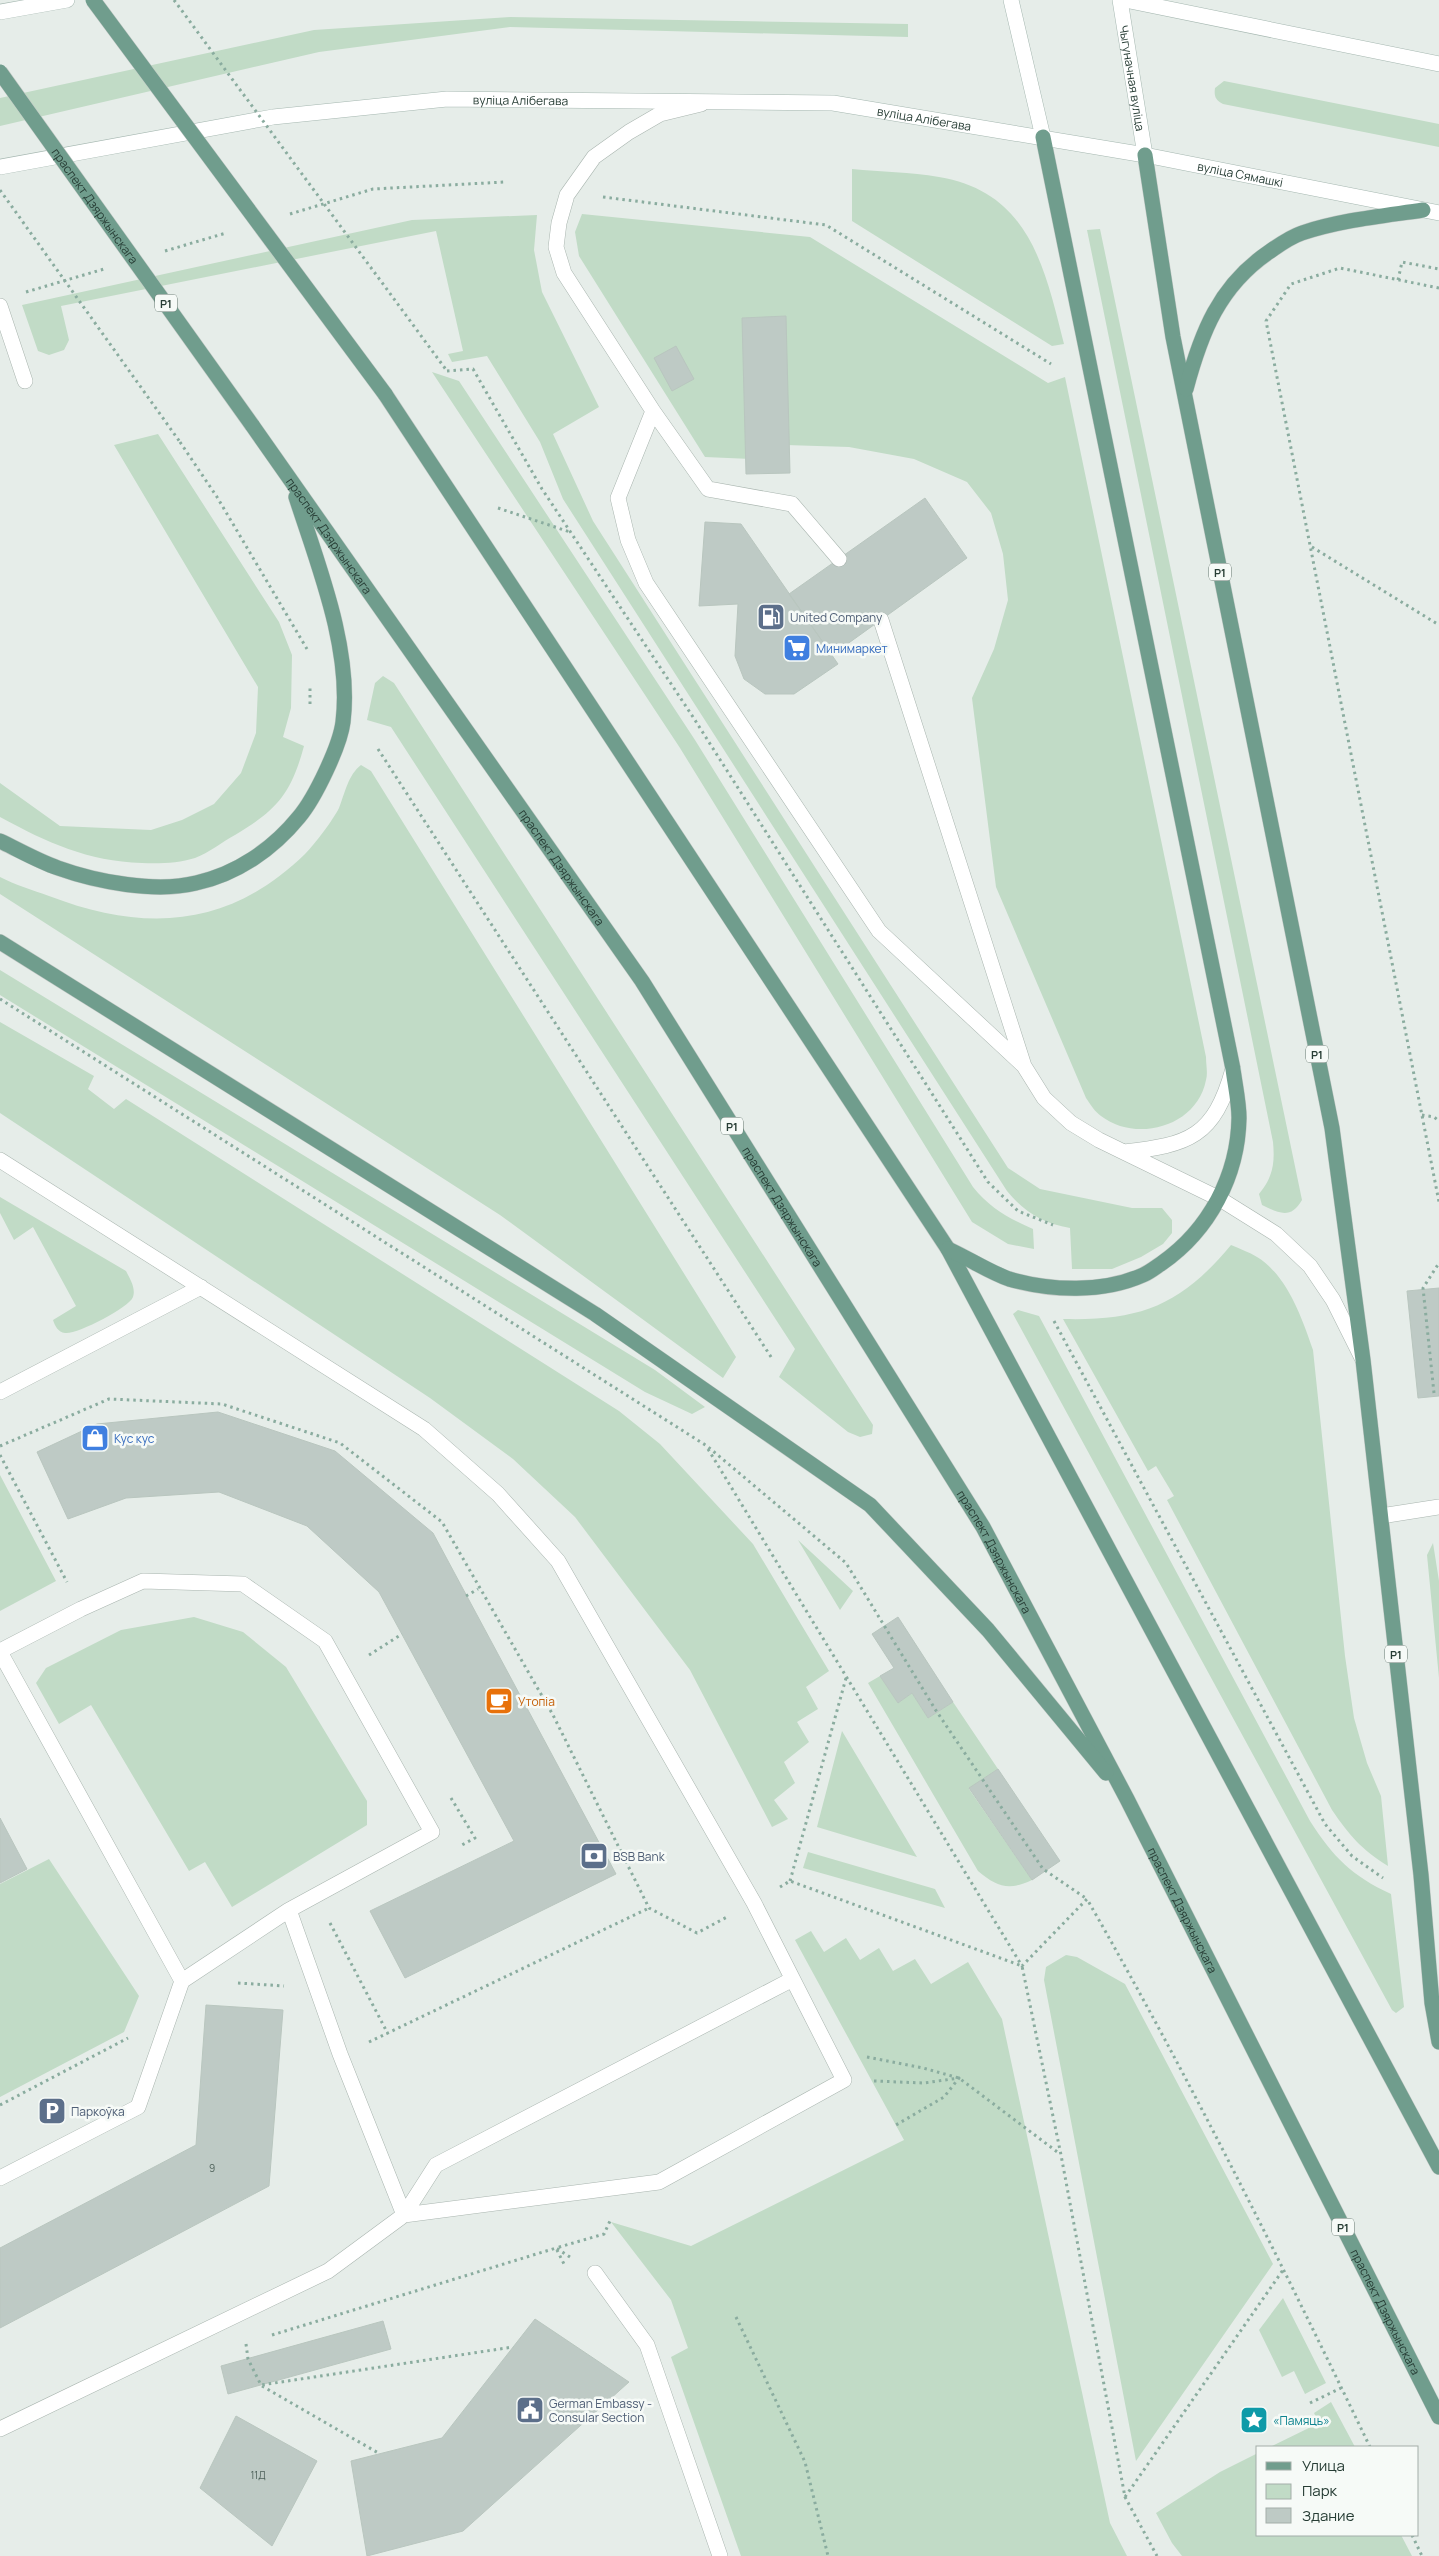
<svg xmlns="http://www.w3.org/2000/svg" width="1439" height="2556" font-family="Manrope,sans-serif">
	<rect width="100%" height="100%" fill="#e6ede9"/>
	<!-- green -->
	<path fill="#c1dbc6" d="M510 17 908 24V37L510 27 319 52 0 126V98L314 30Z
		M1224 81 1439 124V147L1223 104C1215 100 1214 96 1215 88Z
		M852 169C881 172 910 172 939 177 1030 192 1045 269 1064 344L1052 346 852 221Z
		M582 214 810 237 1048 383 1065 377 1206 1057C1206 1065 1208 1073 1206 1080 1197 1127 1136 1143 1101 1116 1095 1112 1090 1104 1086 1098L996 887 972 698 994 649 1008 600 1003 554 991 513 967 482 914 459 849 447 754 444 751 459 705 457 579 256 575 232Z
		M537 215 534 250 542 292 599 407 553 434 593 521 1008 1168 1040 1189 1132 1208H1162L1172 1220V1233L1163 1244 1141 1257 1112 1269H1072L1070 1228C1043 1223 1025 1213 1007 1191L563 499 540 442 487 356 452 362 448 354 463 351 436 231 61 306 69 340 64 350 49 355 38 351 22 305 412 220Z
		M1100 229 1302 1200C1291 1219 1280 1214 1262 1205L1259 1194C1273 1177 1275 1163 1273 1142L1087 230Z
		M432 372 459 381 695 740 973 1187C990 1208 1008 1218 1033 1229L1034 1249 1008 1244 972 1222 680 748Z
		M158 434 279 622 292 655 291 708 283 737 304 746C291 794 277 810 235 835 222 842 209 853 195 858 179 863 159 864 142 863 87 861 48 843 0 817V783L60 826 151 830 182 820 214 804 241 773 256 733 258 687 114 445Z
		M383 676 394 683 873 1425 872 1434 860 1437 848 1432 779 1377 795 1349 391 727 367 720 375 683Z
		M361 765 371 771 736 1357 723 1378 500 1215 0 894V877C15 885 33 890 49 896 146 933 229 928 305 854 315 844 333 820 339 808 345 793 348 775 361 765Z
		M0 970 655 1370 705 1407 692 1414 645 1392 0 995Z
		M0 1022 94 1076 88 1089 114 1109 126 1099 619 1411 660 1444 753 1544 829 1671 806 1687 818 1709 797 1722 809 1742 784 1762 795 1783 774 1800 788 1819 772 1827 690 1670 575 1517 513 1459 430 1398 0 1113Z
		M0 1197 126 1271C130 1279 136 1288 133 1297 129 1308 76 1335 65 1333 58 1332 55 1326 53 1320L76 1306 33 1227 14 1240 0 1213Z
		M1231 1245C1240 1249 1249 1252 1257 1257 1287 1275 1302 1318 1313 1350L1345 1656 1354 1718 1367 1763 1381 1796 1388 1866C1362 1850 1349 1835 1332 1810L1167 1500 1174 1496 1156 1466 1148 1471 1063 1319C1141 1321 1181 1305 1231 1245Z
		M1018 1310 1039 1316 1310 1821C1333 1857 1352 1876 1391 1894L1404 2007 1396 2013 1392 2010 1013 1314Z
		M0 1475 56 1581 0 1611Z
		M798 1540 853 1591 840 1610Z
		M1433 1543 1439 1581V1678L1427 1555Z
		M194 1617 243 1632 286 1667 367 1801V1825L232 1907 205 1862 189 1871 91 1705 59 1724 36 1683 46 1668 121 1630Z
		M880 1676 898 1703 912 1693 928 1718 953 1702 998 1769 969 1789 1032 1880C1009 1891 997 1887 978 1871L868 1683Z
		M842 1731 917 1857 817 1827Z
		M808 1852 935 1889 945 1908 803 1868Z
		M49 1859 139 1996 124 2032 0 2097V1884Z
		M811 1931 824 1952 846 1938 860 1960 879 1948 893 1971 915 1959 931 1984 968 1962 1002 2019 1110 2523 1127 2556H741L671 2357 688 2348 671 2300 611 2222 691 2246 904 2140 795 1940Z
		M1066 1955 1077 1957 1125 1984 1273 2264 1136 2461 1044 1980 1046 1967Z
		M1283 2298 1326 2383 1305 2394 1294 2371 1282 2377 1259 2330Z
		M1331 2402 1355 2447H1270L1319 2423 1314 2413Z
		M1258 2453V2535H1401L1412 2556H1182L1172 2543 1156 2513 1220 2472Z"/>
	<!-- building -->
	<path fill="#becac5" stroke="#b9c6bf" d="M786 316 790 473 746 474 742 318Z
		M676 346 694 379 672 391 654 358Z
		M925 498 967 558 832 655 789 594Z
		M705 522 741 524 838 664 794 694H765L744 679 735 656 738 604 699 606Z
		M1439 1288V1396L1418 1398 1407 1291Z
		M218 1412 335 1451 433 1533 616 1874 405 1978 370 1911 514 1841 379 1592 307 1526 219 1492 126 1498 68 1519 37 1452 97 1424Z
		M898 1617 953 1702 928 1718 912 1693 898 1703 880 1676 894 1668 872 1634Z
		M998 1769 1060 1861 1032 1880 969 1788Z
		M0 1818 27 1869 0 1883Z
		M206 2005 283 2010 269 2186 0 2328V2248L196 2145Z
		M535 2319 629 2382 463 2531 367 2556 351 2461 442 2438Z
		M383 2321 391 2349 228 2394 221 2366Z
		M236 2416 317 2461 272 2546 200 2488Z"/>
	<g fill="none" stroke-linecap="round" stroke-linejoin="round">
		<defs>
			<path id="service" d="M701 104 660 114 629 132 594 157 567 195 559 223 556 247 564 273 653 411 708 489 792 504 839 559
				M0 306 25 381
				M653 411 618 498 628 540 646 583 879 931 1023 1065
				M881 620 1024 1066 1044 1098 1071 1123 1099 1140 1220 1199 1276 1234 1310 1266 1333 1300 1362 1358
				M1124 1152C1189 1145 1214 1137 1233 1069
				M0 1160 424 1429 498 1494 558 1561 754 1903 844 2080 659 2182 404 2215 340 2054 289 1910
				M0 1392 201 1287
				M0 1651 81 1609 143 1581 243 1584 325 1641 432 1832 289 1910 182 1981 138 2107 0 2178
				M0 1652 182 1981
				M595 2273 647 2345 720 2556
				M0 2429 328 2271 404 2215 436 2165 791 1980"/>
			<path id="minor" d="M1381 1516 1439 1507"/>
			<g id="secondary">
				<path d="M1011 0 1043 137"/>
				<path id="s1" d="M1120 0 1145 155"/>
				<path d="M1125 0 1439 64"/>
				<path d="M0 12 67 0"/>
				<path id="s2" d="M0 167 273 117 447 99 833 103 1145 155 1439 213"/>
			</g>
			<g id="primary">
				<path d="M1145 155 1173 337 1332 1128 1363 1360 1421 1875 1432 2003 1439 2042"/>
				<path d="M1186 389C1201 333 1219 286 1269 252 1279 245 1290 237 1302 233 1341 220 1383 216 1423 210"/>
				<path d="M385 394 948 1249 1439 2167"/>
				<path id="s3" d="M252 425 642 981 983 1527 1127 1799 1439 2417"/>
				<path d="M0 841C19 850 38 861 58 868 97 882 156 893 196 883 237 874 273 849 299 817 315 798 340 746 343 722 352 649 318 565 296 497"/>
				<path d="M0 942 595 1314 870 1505 988 1630 1106 1773"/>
				<path d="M948 1249C968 1258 989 1272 1009 1279 1051 1291 1103 1293 1143 1275 1150 1272 1156 1267 1162 1263 1209 1230 1238 1176 1239 1118 1239 1102 1235 1085 1233 1069L1043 137"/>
			</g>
		</defs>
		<!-- service casing -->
		<use href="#service" stroke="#a9b5af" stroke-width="16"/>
		<!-- minor casing -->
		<use href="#minor" stroke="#a9b5af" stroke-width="16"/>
		<!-- secondary casing -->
		<use href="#secondary" stroke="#a5b7b0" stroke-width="16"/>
		<!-- primary casing -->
		<use href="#primary" stroke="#c3c9c6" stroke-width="16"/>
		<!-- path -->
		<path stroke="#8aac9f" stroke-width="3" stroke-dasharray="2.5 4" stroke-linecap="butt" d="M603 197 826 225 1051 364
			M290 214 373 189 505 182
			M165 251 226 233
			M1398 280 1402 262 1439 269
			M1439 288 1340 268 1291 284 1266 321 1439 1202
			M26 292 104 269
			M447 371 473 369 542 489 693 717 988 1182 1018 1211 1053 1225
			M180 442 217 497 307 649
			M498 508 570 532
			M1312 547 1439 625
			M310 704V687
			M378 749 773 1360
			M0 999 707 1446 846 1563 935 1709 1043 1869 1087 1899
			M1422 1115 1434 1117 1439 1121
			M1054 1321 1325 1824 1352 1856 1383 1878
			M1434 1393 1423 1288 1439 1263
			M0 1446 109 1399 222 1404 340 1443 442 1522 553 1715 649 1908 697 1933 727 1917
			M708 1449 1022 1966 1087 1899C1189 2077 1281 2262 1370 2447
			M0 1455 67 1582
			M466 1596 478 1589
			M369 1655 402 1634
			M451 1798 475 1838 460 1846
			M790 1881 846 1678
			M780 1887 790 1881 1022 1966 1061 2155 1125 2497 1157 2556
			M330 1923 388 2034
			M238 1983 284 1986
			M369 2042 649 1908
			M867 2057 923 2068 959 2078 1060 2154
			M874 2081 924 2083 959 2078 944 2097 896 2125
			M0 2105 128 2038
			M570 2257 556 2248 604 2234 610 2221
			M736 2317 805 2462 828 2556
			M272 2335 556 2248 565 2266
			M246 2344 248 2359 261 2385 513 2347
			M262 2386 380 2454
			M1310 2403 1341 2388
			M1125 2497 1283 2270
			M1412 2535 1422 2556"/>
		<!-- service -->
		<use href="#service" stroke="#fff" stroke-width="15"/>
		<!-- minor -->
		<use href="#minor" stroke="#fff" stroke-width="15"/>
		<!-- secondary -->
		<use href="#secondary" stroke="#fff" stroke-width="15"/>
		<!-- primary -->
		<use href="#primary" stroke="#709d8d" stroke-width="15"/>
		<defs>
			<g id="primary-bridge">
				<path d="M93 0 385 394"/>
				<path id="s4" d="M0 72 252 425"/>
			</g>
		</defs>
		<!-- primary-bridge casing -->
		<use href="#primary-bridge" stroke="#c3c9c6" stroke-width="16" stroke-linecap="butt"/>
		<!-- path-bridge -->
		<path stroke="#8aac9f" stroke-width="3" stroke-dasharray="2.5 4" stroke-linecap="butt" d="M174 0 447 371
			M0 190 180 442"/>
		<!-- primary-bridge -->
		<use href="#primary-bridge" stroke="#709d8d" stroke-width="15"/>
	</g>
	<!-- icons -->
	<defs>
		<symbol id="fuel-square" viewBox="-11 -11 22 22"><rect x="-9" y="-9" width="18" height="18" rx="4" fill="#5c6f8a" stroke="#f6faf7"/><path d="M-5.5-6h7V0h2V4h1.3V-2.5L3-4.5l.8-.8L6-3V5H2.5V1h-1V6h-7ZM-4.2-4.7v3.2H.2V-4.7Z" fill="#fff"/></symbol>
		<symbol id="supermarket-square" viewBox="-11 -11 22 22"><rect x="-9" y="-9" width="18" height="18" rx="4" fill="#3f7fe0" stroke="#f6faf7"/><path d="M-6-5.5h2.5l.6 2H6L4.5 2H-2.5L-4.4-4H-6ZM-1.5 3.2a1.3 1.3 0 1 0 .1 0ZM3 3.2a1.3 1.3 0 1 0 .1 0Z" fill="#fff"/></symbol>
		<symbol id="shop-square" viewBox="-11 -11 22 22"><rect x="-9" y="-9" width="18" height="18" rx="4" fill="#3f7fe0" stroke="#f6faf7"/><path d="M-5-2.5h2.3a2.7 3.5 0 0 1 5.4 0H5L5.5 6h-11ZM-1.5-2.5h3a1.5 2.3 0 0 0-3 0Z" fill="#fff"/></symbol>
		<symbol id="cafe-square" viewBox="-11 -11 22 22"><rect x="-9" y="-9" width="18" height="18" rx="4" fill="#e8710a" stroke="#f6faf7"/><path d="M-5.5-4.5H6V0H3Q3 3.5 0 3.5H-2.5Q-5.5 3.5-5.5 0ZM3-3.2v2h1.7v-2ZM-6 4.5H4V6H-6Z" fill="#fff"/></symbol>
		<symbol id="bank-square" viewBox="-11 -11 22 22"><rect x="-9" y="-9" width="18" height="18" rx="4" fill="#5c6f8a" stroke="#f6faf7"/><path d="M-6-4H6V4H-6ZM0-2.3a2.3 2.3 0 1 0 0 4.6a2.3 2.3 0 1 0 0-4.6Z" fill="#fff"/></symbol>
		<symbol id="parking-square" viewBox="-11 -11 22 22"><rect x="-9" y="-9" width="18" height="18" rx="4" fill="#5c6f8a" stroke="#f6faf7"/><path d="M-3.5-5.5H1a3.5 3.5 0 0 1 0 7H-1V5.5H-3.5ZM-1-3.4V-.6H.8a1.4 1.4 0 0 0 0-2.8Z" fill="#fff"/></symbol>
		<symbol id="civic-square" viewBox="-11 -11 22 22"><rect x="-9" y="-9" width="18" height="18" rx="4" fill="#5c6f8a" stroke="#f6faf7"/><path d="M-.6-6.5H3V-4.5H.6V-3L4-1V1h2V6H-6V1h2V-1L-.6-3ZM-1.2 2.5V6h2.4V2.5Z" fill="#fff"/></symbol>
		<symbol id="sight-square" viewBox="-11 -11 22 22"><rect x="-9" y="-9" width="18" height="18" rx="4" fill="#0f9aa8" stroke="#f6faf7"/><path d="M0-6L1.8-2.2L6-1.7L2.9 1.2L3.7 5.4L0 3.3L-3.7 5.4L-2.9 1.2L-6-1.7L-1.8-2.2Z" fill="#fff"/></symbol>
	</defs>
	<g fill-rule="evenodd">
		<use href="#fuel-square" x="755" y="601" width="32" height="32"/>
		<use href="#supermarket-square" x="781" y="632" width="32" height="32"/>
		<use href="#shop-square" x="79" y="1422" width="32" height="32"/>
		<use href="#cafe-square" x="483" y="1685" width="32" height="32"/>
		<use href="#bank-square" x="578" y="1840" width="32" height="32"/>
		<use href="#parking-square" x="36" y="2095" width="32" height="32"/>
		<use href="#civic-square" x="514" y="2394" width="32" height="32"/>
		<use href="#sight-square" x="1238" y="2404" width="32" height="32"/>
	</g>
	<g text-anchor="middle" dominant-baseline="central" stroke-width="5" stroke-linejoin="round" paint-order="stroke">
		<!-- number labels -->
		<g font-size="10" fill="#4d6059">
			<text x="212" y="2168">9</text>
			<text x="258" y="2475">11Д</text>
		</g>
		<!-- shield labels -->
		<g fill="#f6faf7" stroke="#65766f" stroke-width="1">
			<rect x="155" y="294.5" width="22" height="17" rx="4"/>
			<rect x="1209" y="563.5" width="22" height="17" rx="4"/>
			<rect x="1306" y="1045.5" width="22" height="17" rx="4"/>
			<rect x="721" y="1117.5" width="22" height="17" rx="4"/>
			<rect x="1385" y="1645.5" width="22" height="17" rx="4"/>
			<rect x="1332" y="2218.5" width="22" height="17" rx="4"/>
		</g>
		<g font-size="11" font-weight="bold" fill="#273d35">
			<text x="166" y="303">Р1</text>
			<text x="1220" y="572">Р1</text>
			<text x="1317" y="1054">Р1</text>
			<text x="732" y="1126">Р1</text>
			<text x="1396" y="1654">Р1</text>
			<text x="1343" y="2227">Р1</text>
		</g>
		<!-- street labels -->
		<g font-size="12" fill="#273d35" stroke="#f6faf7">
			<text stroke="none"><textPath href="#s1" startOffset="79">Чыгуначная вуліца</textPath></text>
			<text stroke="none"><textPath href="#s2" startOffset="526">вуліца Алібегава</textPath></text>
			<text stroke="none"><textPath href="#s2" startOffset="931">вуліца Алібегава</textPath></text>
			<text stroke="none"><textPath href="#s2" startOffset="1252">вуліца Сямашкі</textPath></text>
			<text stroke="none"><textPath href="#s4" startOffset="164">праспект Дзяржынскага</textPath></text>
			<text stroke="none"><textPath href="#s3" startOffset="135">праспект Дзяржынскага</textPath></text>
			<text stroke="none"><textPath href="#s3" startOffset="540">праспект Дзяржынскага</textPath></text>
			<text stroke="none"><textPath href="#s3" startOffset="945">праспект Дзяржынскага</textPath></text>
			<text stroke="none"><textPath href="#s3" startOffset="1350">праспект Дзяржынскага</textPath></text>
			<text stroke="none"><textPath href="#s3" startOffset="1755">праспект Дзяржынскага</textPath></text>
			<text stroke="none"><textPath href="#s3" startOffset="2205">праспект Дзяржынскага</textPath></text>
		</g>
		<!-- service labels -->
		<g font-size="12" fill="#4e5e75" stroke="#f6faf7" text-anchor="start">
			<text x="790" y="617">United Company</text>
			<text x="613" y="1856">BSB Bank</text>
			<text x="71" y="2111">Паркоўка</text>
			<text x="549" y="2403">German Embassy -<tspan x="549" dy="14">Consular Section</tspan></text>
		</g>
		<!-- shop labels -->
		<g font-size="12" fill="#366cbe" stroke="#f6faf7" text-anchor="start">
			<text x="816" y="648">Минимаркет</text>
			<text x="114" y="1438">Кус кус</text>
		</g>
		<!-- food labels -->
		<g font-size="12" fill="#c56008" stroke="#f6faf7" text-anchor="start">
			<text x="518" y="1701">Утопiа</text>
		</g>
		<!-- culture labels -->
		<g font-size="12" fill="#0d838f" stroke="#f6faf7" text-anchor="start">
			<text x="1273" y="2420">«Памяць»</text>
		</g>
	</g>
	<!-- legend -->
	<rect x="1256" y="2446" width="162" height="90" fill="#f6faf7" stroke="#a3aea9"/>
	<rect x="1266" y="2462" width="25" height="8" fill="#709d8d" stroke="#a3aea9"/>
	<text x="1302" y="2471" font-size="15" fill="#273d35">Улица</text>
	<rect x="1266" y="2484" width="25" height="15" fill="#c1dbc6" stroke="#a3aea9"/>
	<text x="1302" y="2496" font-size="15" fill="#273d35">Парк</text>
	<rect x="1266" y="2508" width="25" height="15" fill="#becac5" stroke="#a3aea9"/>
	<text x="1302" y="2521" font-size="15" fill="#273d35">Здание</text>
</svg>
